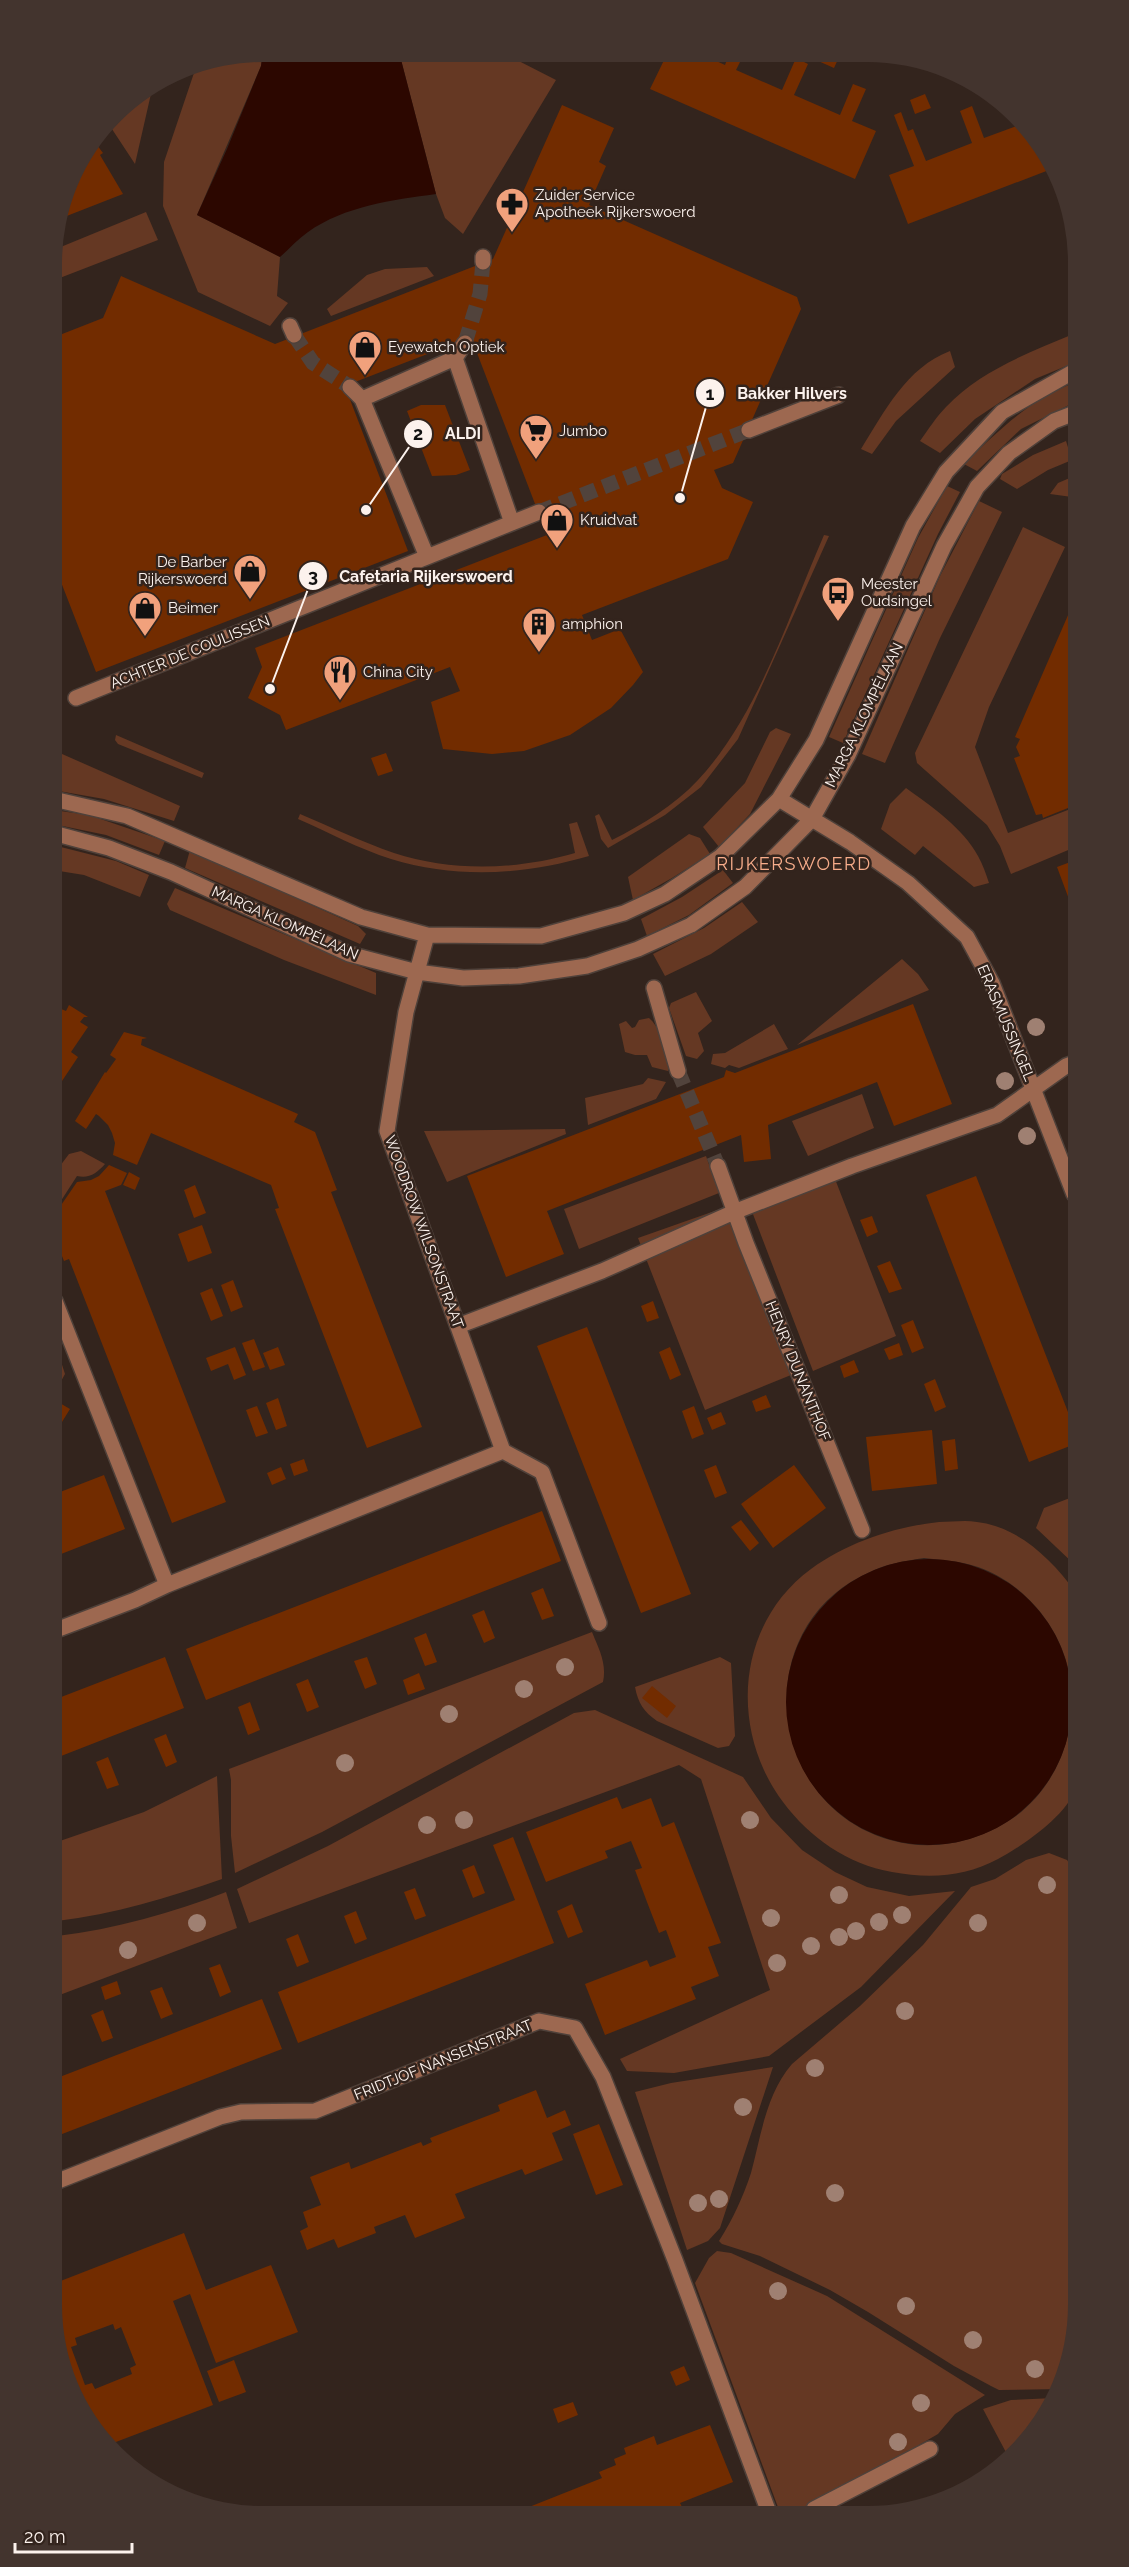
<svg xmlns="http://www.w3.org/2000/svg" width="1129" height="2567" font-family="Raleway,sans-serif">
	<rect width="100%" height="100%" fill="#33241d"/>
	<!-- green -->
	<path fill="#653823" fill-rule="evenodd" d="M263 51 261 66 197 215 280 257 277 296 288 303 270 326 198 292 163 206 164 162 197 64Z
		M399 52H501L556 80 463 234 445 218 436 194Z
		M153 85 135 164 108 123 123 104Z
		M146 212 158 240 52 281 51 251Z
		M427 267 434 276 331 316 327 309 367 275 385 269Z
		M1071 335V364L1035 379 975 419 940 453 920 441C928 430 936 417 946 407 980 371 1026 354 1071 335Z
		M950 351 955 367 896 421 872 454 861 449C885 411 906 368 950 351Z
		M1071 384V404L1021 429 977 471 964 464C997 432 1028 401 1071 384Z
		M1066 441 1072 460 1048 470 1017 489 1000 479 1002 474 1033 455Z
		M1072 477V497L1050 494 1058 483Z
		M947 486 960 492 938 534 843 743 829 737 918 538Z
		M979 501 1002 512 940 638 885 763 862 754 940 576Z
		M1023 527 1065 547 989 707 975 747 1008 833 1073 808V848L1011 874 1000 846 987 825 917 763 915 753Z
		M824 535 829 536 738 739 701 787 665 815 608 848 601 839 595 816 599 814 612 840C642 825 675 805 698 780 758 716 789 615 824 535Z
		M776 728 791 734 750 814 719 847 703 827 745 783 770 732Z
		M116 735 204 773 202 778 118 744 115 740Z
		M53 750 180 806 174 821 104 799 53 790Z
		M906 788C931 806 963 828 978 856 983 865 986 874 989 883L974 887 923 846 915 855 881 829 890 804Z
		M53 810 89 815 165 841 159 855 106 835 53 824Z
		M300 814C331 827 362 842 394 853 452 872 517 870 575 853L569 824 577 822 589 856C524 875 457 879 391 859 359 849 328 832 298 819Z
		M689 834 700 838 710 854 672 878 633 900 628 877Z
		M53 845 116 861 149 875 140 897 84 875 53 870Z
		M190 850 358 926 366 934 360 944 185 868Z
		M723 870 733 883 689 915 647 936 641 919 682 897Z
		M175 888 376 973V995L284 960 170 910 167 904Z
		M742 902 758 922 711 954 665 976 653 954 704 928Z
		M902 959 918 974 929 990 797 1045Z
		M696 992 712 1021 698 1033 704 1051 697 1059 686 1056 669 1008 671 1003Z
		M649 1018C660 1027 672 1057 668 1071L652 1067 647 1055H635L625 1052 619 1024 626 1021 632 1028 635 1027 639 1020Z
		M774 1024 788 1049 739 1068 729 1065 725 1068 711 1064 713 1054 725 1053Z
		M648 1078 666 1082 656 1099 588 1125 585 1098 643 1084Z
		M862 1094 874 1128 808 1156 792 1121Z
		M565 1129 566 1134 447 1182 424 1131Z
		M81 1151 105 1164C97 1173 89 1179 77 1176L55 1210 54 1174 69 1154Z
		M706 1156 719 1193 579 1249 564 1209Z
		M835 1179 896 1336 813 1371 751 1209Z
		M726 1207 791 1375 705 1410 638 1238Z
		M55 1343 65 1374 55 1392Z
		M1075 1496V1565L1036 1528 1044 1508Z
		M939 1522C952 1522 965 1520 977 1522 1019 1527 1051 1559 1075 1591 1075 1641 1076 1692 1076 1743 1076 1757 1080 1778 1075 1790 1066 1816 1021 1847 998 1859 965 1877 929 1879 892 1872 847 1864 810 1838 783 1802 729 1730 736 1624 811 1569 848 1542 894 1527 939 1522ZM924 1558C942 1560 960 1561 978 1567 1027 1584 1066 1633 1071 1685 1076 1735 1057 1785 1016 1816 985 1838 947 1849 909 1844 768 1823 740 1627 872 1571 889 1563 906 1561 924 1558Z
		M592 1632C599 1649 607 1664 603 1682L322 1832 235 1873 231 1836V1780L229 1769Z
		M720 1657 731 1663 735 1736 729 1746 718 1748 657 1721C644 1712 638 1703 635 1687Z
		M595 1710 743 1777 771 1818 802 1850 835 1872 867 1887 909 1896 955 1891 861 1987 769 2056 674 2073 627 2071 620 2059 770 1990 701 1779 679 1765 249 1923 237 1889 328 1846 574 1713Z
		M217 1776 222 1879C168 1898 114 1914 57 1921V1842L144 1812Z
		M1049 1853 1067 1860 1076 1873 1078 2318 1060 2389 999 2390 991 2386 954 2366 868 2312 830 2290 760 2256 722 2244 719 2241C733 2219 743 2197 751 2173 761 2136 766 2094 792 2064L860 2006 923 1945 971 1887 995 1879 1026 1860Z
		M226 1892 237 1928 57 1996V1936C115 1929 172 1913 226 1892Z
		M773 2067 720 2228 708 2241 687 2250 635 2092 671 2083Z
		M717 2251 731 2253 827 2296 985 2395 955 2414 938 2434 817 2504 802 2509 779 2510 695 2283 709 2258Z
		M1054 2398 1026 2444 1009 2458 983 2409 1011 2400Z"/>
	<!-- water -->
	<path fill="#2c0700" d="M263 51 399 52 436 194C392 200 345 206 308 232 298 239 289 249 280 257L197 215 227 149 261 66Z
		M786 1702a143 143 0 1 1 286 0a143 143 0 1 1-286 0Z"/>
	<!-- building -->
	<path fill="#722c00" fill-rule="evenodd" d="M667 54H701L725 65 729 54H744L736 70 782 90 796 58 808 64 794 95 840 115 853 84 866 89 852 121 876 131 855 179 650 89Z
		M818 54 830 55H840L834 68 816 60Z
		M888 55H907L904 62Z
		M925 94 931 108 915 114 910 100Z
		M562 105 614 128 599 162 606 166 589 205 797 297 801 309 733 463 714 470 722 488 753 502 728 559 582 615 592 640 620 629 643 672 633 685 611 708 570 735 524 751 492 754 443 749 431 702 460 691 450 667 286 730 280 715 248 698 262 667 255 648 547 535 472 340 474 336 342 387 346 389 408 551 96 672 52 559V338L103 318 121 276 275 344 493 259Z
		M972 106 984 138 1022 124 1049 170 908 224 889 175 914 166 894 115 901 112 908 131 913 129 926 161 972 143 960 111Z
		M94 141 103 153 100 155 123 194 59 219 73 169Z
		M421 405H445L470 470 456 475 432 476 407 411Z
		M1072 606 1073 742 1069 749 1073 757V806L1043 818 1042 814 1036 815 1014 758 1020 756 1016 747 1020 739 1015 737Z
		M386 753 393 771 378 776 371 758Z
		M1073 861V910L1057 867Z
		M913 1004 952 1104 894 1126 877 1082 768 1125 771 1159 744 1162 741 1135 547 1211 564 1254 506 1277 467 1176 724 1077 726 1070 735 1073Z
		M69 1005 88 1017H84L80 1022 88 1027 71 1052 78 1057 54 1093V1006L66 1011Z
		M124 1032 147 1038 142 1039 141 1045 298 1114 294 1122 315 1132 337 1190 331 1192 422 1427 367 1448 275 1209 279 1208 271 1185 151 1133 137 1165 113 1155 115 1143 112 1133 108 1125 99 1116 96 1114 86 1129 75 1121 105 1072 106 1073 116 1059 110 1055Z
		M109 1165 127 1173 121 1185 105 1191 226 1502 172 1523 69 1259 64 1261 56 1241 62 1239 55 1221V1214L77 1182 91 1180 99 1176Z
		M129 1172 140 1178 135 1190 123 1185Z
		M976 1176 1075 1430V1444L1029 1462 926 1195Z
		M195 1185 206 1213 194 1218 184 1190Z
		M872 1216 878 1232 867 1237 860 1220Z
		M202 1225 212 1253 188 1262 178 1234Z
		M890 1261 902 1289 889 1293 877 1266Z
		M233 1280 243 1307 231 1312 221 1285Z
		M212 1288 223 1316 211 1321 200 1293Z
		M653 1301 659 1318 647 1322 641 1306Z
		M913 1320 924 1348 912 1353 901 1325Z
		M587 1327 691 1594 641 1613 537 1346Z
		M254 1339 265 1367 253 1371 242 1343Z
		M899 1343 903 1355 889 1360 884 1349Z
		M235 1347 246 1375 234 1380 228 1364 211 1371 206 1358Z
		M278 1347 285 1365 270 1370 263 1353Z
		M670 1347 681 1375 670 1380 659 1352Z
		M854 1360 859 1372 844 1378 840 1366Z
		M935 1379 946 1407 935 1412 924 1384Z
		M766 1395 771 1407 756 1412 752 1401Z
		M278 1398 287 1426 276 1430 266 1403Z
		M58 1402 70 1409 62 1422 55 1418V1408Z
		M257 1406 268 1433 256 1437 246 1410Z
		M694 1406 704 1434 692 1439 682 1411Z
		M721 1412 726 1424 712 1430 707 1418Z
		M932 1430 937 1484 872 1491 866 1437Z
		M955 1439 958 1469 945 1471 942 1441Z
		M304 1459 308 1471 294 1476 290 1464Z
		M716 1465 727 1493 715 1498 704 1470Z
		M794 1465 826 1508 773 1548 741 1504Z
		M281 1467 286 1479 272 1485 267 1473Z
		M104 1475 125 1529 56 1556 55 1494Z
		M542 1511 561 1561 206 1700 186 1649Z
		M741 1520 759 1543 750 1551 731 1527Z
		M543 1588 554 1616 542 1620 531 1593Z
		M484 1610 495 1638 484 1643 472 1615Z
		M426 1633 437 1662 425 1666 414 1638Z
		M165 1657 184 1708 56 1758V1699Z
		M367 1657 377 1684 365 1689 354 1661Z
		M419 1673 425 1689 408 1695 403 1680Z
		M308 1679 319 1707 307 1712 296 1684Z
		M652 1686 676 1706 667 1718 642 1698Z
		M250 1702 260 1730 248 1735 238 1707Z
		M166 1734 177 1762 166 1767 154 1739Z
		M108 1757 119 1785 107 1789 96 1762Z
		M617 1797 622 1809 651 1798 662 1827 674 1822 721 1943 708 1947 719 1976 691 1987 696 1999 605 2035 585 1984 647 1960 650 1967 676 1957 666 1930 659 1933 647 1902 635 1870 642 1868 631 1841 605 1851 608 1858 546 1882 526 1832Z
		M513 1837 554 1943 298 2043 278 1992 515 1900 493 1845Z
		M474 1865 485 1893 473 1898 462 1870Z
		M415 1888 426 1916 415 1920 404 1892Z
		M572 1904 583 1932 568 1938 557 1911Z
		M356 1911 367 1939 355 1944 344 1916Z
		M298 1934 309 1962 297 1967 286 1939Z
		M220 1964 231 1992 220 1997 209 1968Z
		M117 1981 121 1994 105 2000 101 1987Z
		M162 1987 173 2014 161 2019 150 1991Z
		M262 1999 282 2049 57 2136V2078Z
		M103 2010 113 2038 102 2042 91 2015Z
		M536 2090 547 2118 565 2110 571 2125 552 2133 563 2160 525 2175 522 2169 455 2194 465 2218 415 2238 405 2215 374 2227 376 2233 338 2248 334 2239 307 2250 300 2231 308 2227 303 2212 321 2205 310 2177 349 2162 351 2169 421 2142 423 2146 432 2142 430 2138 500 2111 498 2105Z
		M599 2124 623 2185 596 2195 573 2134Z
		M184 2233 206 2290 271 2265 298 2332 216 2363 190 2294 173 2301 213 2405 108 2445 80 2410 58 2359V2282ZM113 2324 115 2330 121 2327 136 2365 130 2368 132 2374 95 2389 92 2383 85 2385 71 2347 77 2345 75 2338Z
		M234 2360 246 2392 219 2402 207 2371Z
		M684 2366 690 2380 676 2386 670 2372Z
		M573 2402 578 2415 558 2423 553 2409Z
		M710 2425 733 2482 680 2503 683 2509 519 2511 602 2478 599 2472 616 2465 614 2459 626 2454 624 2448 654 2436 657 2445Z"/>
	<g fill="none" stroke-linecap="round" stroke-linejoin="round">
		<!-- minor-tunnel -->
		<path stroke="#51433c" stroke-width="15" stroke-dasharray="15 8" stroke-linecap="butt" d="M294 335 313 363 350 387
			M465 343 480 294 483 262
			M539 512 749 430
			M678 1071 718 1166"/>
		<defs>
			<path id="minor" d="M483 257V262
				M290 326 294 335
				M455 358 512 523
				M350 387 362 399 455 358 465 343
				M362 399 427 557
				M749 430 839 395
				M76 698 539 512
				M53 799 127 816 361 917 427 935 541 936 624 913 665 894 720 857 779 799 816 740 913 526 946 472 1002 412 1071 373
				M779 799 850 842 908 883 967 937 992 983 1074 1194
				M53 833 109 848 171 872 349 954 417 972 463 978 519 976 587 966 638 949 691 925 745 887 812 819 848 755 944 546 977 487 1009 453 1054 421 1072 414
				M654 988 678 1071
				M718 1166 746 1243 862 1530
				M55 1301 167 1585
				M458 1326 602 1271 734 1212 852 1166 997 1115 1066 1066 1074 1063
				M503 1451 542 1472 599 1623
				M56 1630 135 1600 167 1585 503 1451 387 1131 406 1012 427 935
				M58 2181 220 2117 241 2112 315 2111 539 2021 575 2028 603 2077 675 2260 768 2510
				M814 2509 930 2449"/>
		</defs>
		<!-- minor casing -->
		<use href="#minor" stroke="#4f413a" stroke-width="18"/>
		<!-- minor -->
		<use href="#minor" stroke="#9d6850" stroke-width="15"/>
	</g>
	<!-- trees -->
	<g fill="#9f8072">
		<circle cx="1036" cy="1027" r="9"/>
		<circle cx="1005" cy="1081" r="9"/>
		<circle cx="1027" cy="1136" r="9"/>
		<circle cx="565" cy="1667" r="9"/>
		<circle cx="524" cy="1689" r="9"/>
		<circle cx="449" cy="1714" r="9"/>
		<circle cx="345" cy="1763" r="9"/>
		<circle cx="464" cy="1820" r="9"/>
		<circle cx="750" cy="1820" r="9"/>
		<circle cx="427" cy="1825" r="9"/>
		<circle cx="1047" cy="1885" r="9"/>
		<circle cx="839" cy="1895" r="9"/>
		<circle cx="902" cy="1915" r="9"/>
		<circle cx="771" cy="1918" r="9"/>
		<circle cx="879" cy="1922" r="9"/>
		<circle cx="197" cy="1923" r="9"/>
		<circle cx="978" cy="1923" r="9"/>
		<circle cx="856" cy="1931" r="9"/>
		<circle cx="839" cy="1937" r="9"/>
		<circle cx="811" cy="1946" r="9"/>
		<circle cx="128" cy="1950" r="9"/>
		<circle cx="777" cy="1963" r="9"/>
		<circle cx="905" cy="2011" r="9"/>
		<circle cx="815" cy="2068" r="9"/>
		<circle cx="743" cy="2107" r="9"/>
		<circle cx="835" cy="2193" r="9"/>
		<circle cx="719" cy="2199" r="9"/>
		<circle cx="698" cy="2203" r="9"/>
		<circle cx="778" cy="2291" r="9"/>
		<circle cx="906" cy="2306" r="9"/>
		<circle cx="973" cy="2340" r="9"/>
		<circle cx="1035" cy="2369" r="9"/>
		<circle cx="921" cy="2403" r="9"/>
		<circle cx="898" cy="2442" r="9"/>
	</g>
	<!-- icons -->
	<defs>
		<symbol id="pharmacy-pin" viewBox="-11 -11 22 30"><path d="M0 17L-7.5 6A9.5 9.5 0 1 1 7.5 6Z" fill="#f1a17c" stroke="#33241d"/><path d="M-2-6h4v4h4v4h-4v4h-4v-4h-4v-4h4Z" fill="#111"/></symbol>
		<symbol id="shop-pin" viewBox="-11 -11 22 30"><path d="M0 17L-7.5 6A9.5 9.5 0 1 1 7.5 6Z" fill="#f1a17c" stroke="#33241d"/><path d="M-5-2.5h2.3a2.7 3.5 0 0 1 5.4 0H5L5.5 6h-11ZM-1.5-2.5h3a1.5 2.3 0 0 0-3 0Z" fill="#111"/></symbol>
		<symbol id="supermarket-pin" viewBox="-11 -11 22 30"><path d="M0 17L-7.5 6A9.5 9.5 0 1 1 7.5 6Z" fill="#f1a17c" stroke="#33241d"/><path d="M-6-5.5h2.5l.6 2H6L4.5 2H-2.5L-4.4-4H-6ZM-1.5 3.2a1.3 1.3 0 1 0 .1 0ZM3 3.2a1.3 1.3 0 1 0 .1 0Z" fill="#111"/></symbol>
		<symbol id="bus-pin" viewBox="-11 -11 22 30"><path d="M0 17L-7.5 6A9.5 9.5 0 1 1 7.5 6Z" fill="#f1a17c" stroke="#33241d"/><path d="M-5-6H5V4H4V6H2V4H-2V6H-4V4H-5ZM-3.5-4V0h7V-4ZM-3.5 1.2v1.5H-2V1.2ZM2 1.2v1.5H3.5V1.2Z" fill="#111"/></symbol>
		<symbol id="building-pin" viewBox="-11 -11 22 30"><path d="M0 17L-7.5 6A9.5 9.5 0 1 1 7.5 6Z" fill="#f1a17c" stroke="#33241d"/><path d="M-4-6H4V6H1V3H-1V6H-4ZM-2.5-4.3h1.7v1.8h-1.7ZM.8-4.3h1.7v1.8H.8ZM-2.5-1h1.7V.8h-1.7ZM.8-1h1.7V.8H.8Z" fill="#111"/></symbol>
		<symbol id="restaurant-pin" viewBox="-11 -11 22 30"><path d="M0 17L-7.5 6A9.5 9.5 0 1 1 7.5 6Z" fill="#f1a17c" stroke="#33241d"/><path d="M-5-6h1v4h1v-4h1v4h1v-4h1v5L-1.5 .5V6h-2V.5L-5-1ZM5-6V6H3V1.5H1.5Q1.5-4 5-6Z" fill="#111"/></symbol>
	</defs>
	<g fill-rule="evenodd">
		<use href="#pharmacy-pin" x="493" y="185" width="38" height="52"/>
		<use href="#shop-pin" x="346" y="328" width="38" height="52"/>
		<use href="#supermarket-pin" x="517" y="412" width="38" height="52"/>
		<use href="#shop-pin" x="538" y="501" width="38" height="52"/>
		<use href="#shop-pin" x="231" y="552" width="38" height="52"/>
		<use href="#bus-pin" x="819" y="574" width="38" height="52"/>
		<use href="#shop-pin" x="126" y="589" width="38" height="52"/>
		<use href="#building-pin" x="520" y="605" width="38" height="52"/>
		<use href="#restaurant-pin" x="321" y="653" width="38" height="52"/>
	</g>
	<g text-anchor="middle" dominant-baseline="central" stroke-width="5" stroke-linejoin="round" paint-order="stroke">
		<!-- poi labels -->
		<g font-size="15" fill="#fcf2ed" stroke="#33241d" text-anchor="start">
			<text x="535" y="195">Zuider Service<tspan x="535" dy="17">Apotheek Rijkerswoerd</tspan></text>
			<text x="388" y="347">Eyewatch Optiek</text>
			<text x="559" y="431">Jumbo</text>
			<text x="580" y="520">Kruidvat</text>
			<text x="227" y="562" text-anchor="end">De Barber<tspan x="227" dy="17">Rijkerswoerd</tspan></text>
			<text x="861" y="584">Meester<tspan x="861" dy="17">Oudsingel</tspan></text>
			<text x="168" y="608">Beimer</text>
			<text x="562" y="624">amphion</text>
			<text x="363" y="672">China City</text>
		</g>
		<!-- street labels -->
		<g font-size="15" fill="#fcf2ed" stroke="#33241d">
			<text transform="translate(190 652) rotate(-22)">ACHTER DE COULISSEN</text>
			<text transform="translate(864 715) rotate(-64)">MARGA KLOMPÉLAAN</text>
			<text transform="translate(285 923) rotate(24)">MARGA KLOMPÉLAAN</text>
			<text transform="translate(1006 1023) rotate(67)">ERASMUSSINGEL</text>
			<text transform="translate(424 1232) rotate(70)">WOODROW WILSONSTRAAT</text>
			<text transform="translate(798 1371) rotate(68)">HENRY DUNANTHOF</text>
			<text transform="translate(443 2060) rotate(-22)">FRIDTJOF NANSENSTRAAT</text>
		</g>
		<!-- quarter labels -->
		<g font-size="18" letter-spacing="1.5" fill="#f8ad8b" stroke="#33241d">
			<text x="794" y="863">RIJKERSWOERD</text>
		</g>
	</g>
	<!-- crop -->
	<path d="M0 0H1129V2567H0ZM263 62H867A201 201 0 0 1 1068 263V2305A201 201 0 0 1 867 2506H263A201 201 0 0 1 62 2305V263A201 201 0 0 1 263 62Z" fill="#43342e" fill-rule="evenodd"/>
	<!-- callouts -->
	<path fill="none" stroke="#fcf2ed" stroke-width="2" d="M680 498L710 393M366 510L418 434M270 689L313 576"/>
	<g fill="#fcf2ed" stroke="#33241d" stroke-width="2">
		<circle cx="680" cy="498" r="6"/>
		<circle cx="366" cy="510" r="6"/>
		<circle cx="270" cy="689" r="6"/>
		<circle cx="710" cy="393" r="15"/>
		<circle cx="418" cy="434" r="15"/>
		<circle cx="313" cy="576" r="15"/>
	</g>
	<g font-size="18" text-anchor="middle" font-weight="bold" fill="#111">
		<text x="710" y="400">1</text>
		<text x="418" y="440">2</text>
		<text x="313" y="582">3</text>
	</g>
	<g font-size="16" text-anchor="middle" font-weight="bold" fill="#fcf2ed" stroke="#33241d" stroke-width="5" stroke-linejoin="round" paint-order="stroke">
		<text x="792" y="399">Bakker Hilvers</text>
		<text x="463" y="439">ALDI</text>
		<text x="426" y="582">Cafetaria Rijkerswoerd</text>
	</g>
	<!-- scale -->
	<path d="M15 2543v9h117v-9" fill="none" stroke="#fcf2ed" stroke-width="3"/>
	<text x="24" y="2543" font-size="18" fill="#fcf2ed" stroke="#33241d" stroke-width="4.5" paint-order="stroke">20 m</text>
</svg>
